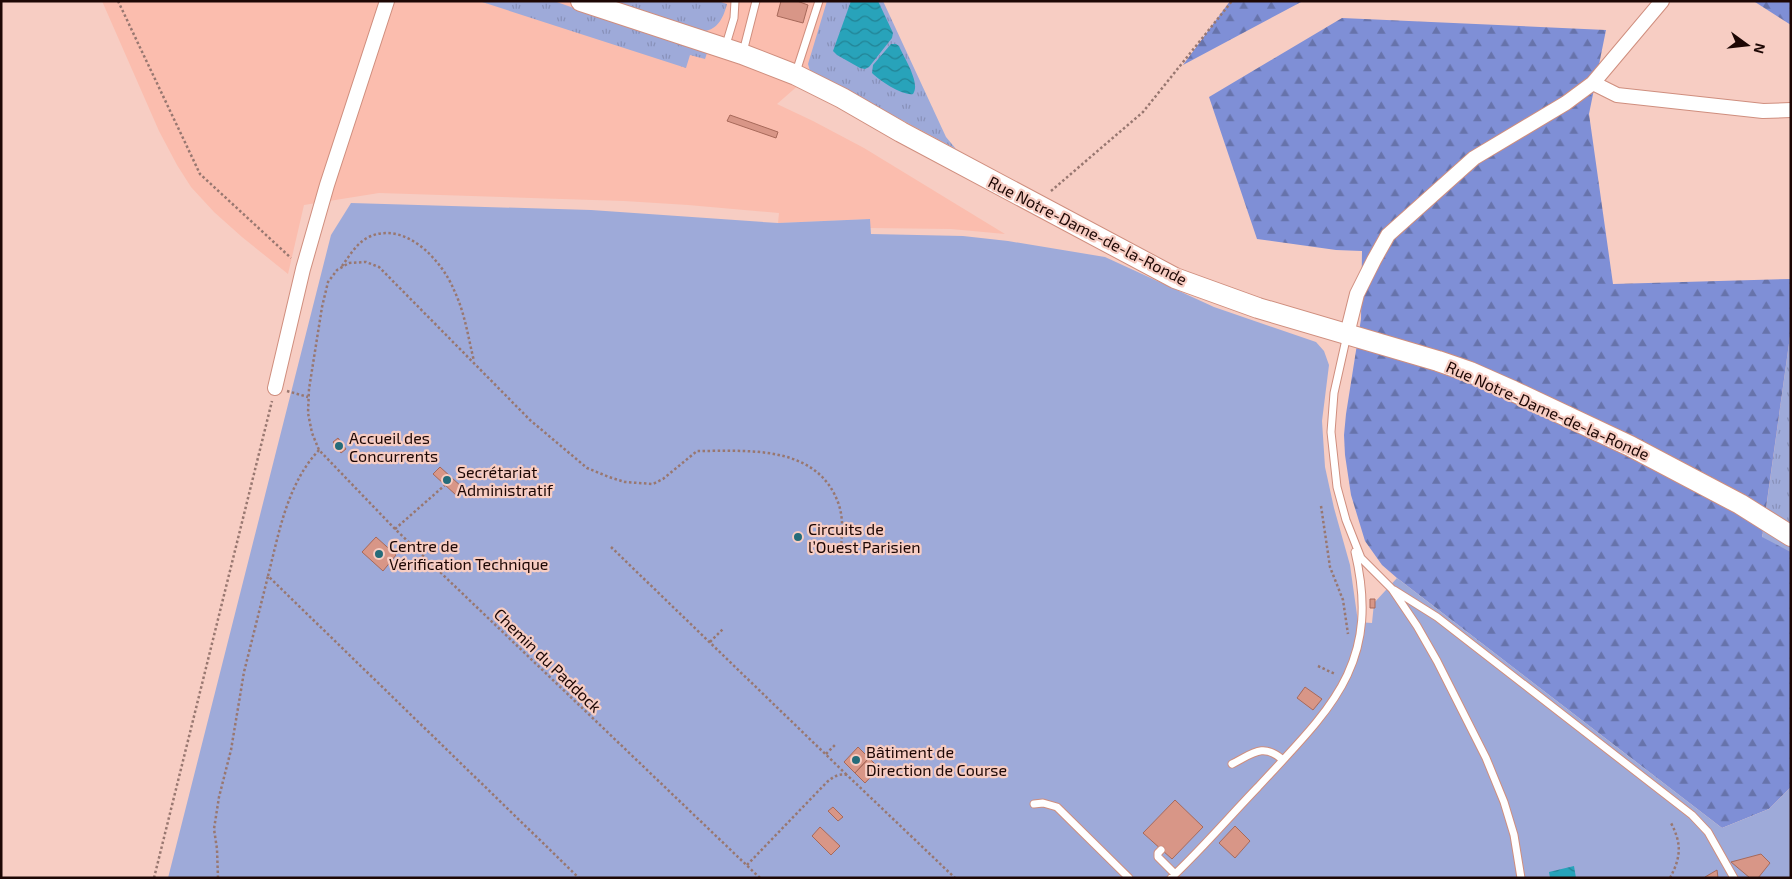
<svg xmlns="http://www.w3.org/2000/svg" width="1792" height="879" font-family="'Exo 2',sans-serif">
	<defs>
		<pattern id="grass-tufts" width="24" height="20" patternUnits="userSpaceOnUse" patternTransform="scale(1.25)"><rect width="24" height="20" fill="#9eaad9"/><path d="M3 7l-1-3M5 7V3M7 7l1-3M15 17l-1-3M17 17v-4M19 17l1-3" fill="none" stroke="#8891b9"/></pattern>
		<pattern id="forest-firs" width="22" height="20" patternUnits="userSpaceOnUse" patternTransform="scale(1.25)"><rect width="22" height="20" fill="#7f8fd6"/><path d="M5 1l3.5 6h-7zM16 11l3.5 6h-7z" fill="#6773ab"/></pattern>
		<pattern id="water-waves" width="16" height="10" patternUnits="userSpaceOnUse" patternTransform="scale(1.25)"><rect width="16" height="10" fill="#28a3ba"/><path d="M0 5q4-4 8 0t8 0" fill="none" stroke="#228395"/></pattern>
	</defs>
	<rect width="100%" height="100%" fill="#f7cdc3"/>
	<!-- built -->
	<path fill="#fbbdae" d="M102 1H883L817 69 777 104 813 121 864 148 1005 234 951 229 870 228V219L778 223 779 213 688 205 624 201 379 193 304 205 288 274 242 237 214 212 191 187 177 165 159 131Z"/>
	<!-- grass -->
	<path fill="url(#grass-tufts)" d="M479 1H554L627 27 707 53 705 59 690 55 686 68Z
		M603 1H718L727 4C724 16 718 30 704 31Z
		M827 1H883L946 137 956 149 810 71 808 64Z
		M1791 329V552L1762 538Z"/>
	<!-- forest -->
	<path fill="url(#forest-firs)" d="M1230 1H1303L1183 65Z
		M1762 1H1791V25L1755 2Z
		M1342 18 1606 30 1589 114 1613 284 1791 279V329L1762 537 1791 552V787L1769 809 1722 828 1397 578 1382 565 1365 541 1351 495 1345 455 1344 435 1346 414 1361 319 1362 251 1336 250 1257 239 1209 97Z"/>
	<!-- pitch -->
	<path fill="#9eaad9" d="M351 203 591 210 778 223 870 219 871 234 963 236 1008 241 1105 257 1214 307 1316 342 1324 351 1329 365 1322 421 1325 467 1334 508 1350 565 1358 622 1372 623 1374 603 1397 578 1722 828 1769 809 1791 787V878H168L331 235Z"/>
	<!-- water -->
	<path fill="url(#water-waves)" d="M851 1H878L893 33 892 38 869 67 865 69 860 68 837 55 833 51Z
		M891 44H896L899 46C904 58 921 83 913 94 903 96 880 81 872 73L873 65Z
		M1574 866 1576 878H1550L1549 872Z"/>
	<!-- building -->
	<path fill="#d89687" stroke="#a7695a" d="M781 1H797L808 5 803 23 777 16Z
		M730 115 778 132 776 138 727 121Z
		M338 438 346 449 341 453 333 442Z
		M440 467 463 488 456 495 433 474Z
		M376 537 396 555 383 571 362 552Z
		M1370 599H1375V608H1370Z
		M1305 687 1322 699 1313 710 1297 698Z
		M858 747 869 758 855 773 844 762Z
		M869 758 879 768 865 783 855 773Z
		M1175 800 1203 827 1172 859 1143 833Z
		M833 807 843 817 838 821 828 811Z
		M1235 826 1250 841 1235 858 1219 843Z
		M820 827 840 846 831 855 812 836Z
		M1761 854 1770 863 1758 878H1750L1731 862Z
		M1717 870 1718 878H1705V877Z"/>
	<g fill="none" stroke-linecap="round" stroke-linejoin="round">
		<defs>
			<path id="lane" d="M725 48 734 18 735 1
				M743 52 756 1
				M796 72 819 1
				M1347 335 1334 393 1331 432 1337 487 1346 520 1361 558 1392 589 1417 626 1437 661 1486 758 1504 802 1514 835 1521 878
				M1394 590 1437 617 1692 815 1708 832 1734 878
				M1232 764C1252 754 1263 742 1283 760
				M1034 804 1043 803 1057 807 1129 878
				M1161 850 1158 853V857L1175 874
				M1171 878C1202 849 1229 817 1258 787 1329 710 1382 665 1355 552"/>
			<path id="street" d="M1593 83 1617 95 1763 111 1791 110
				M1347 334 1357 294 1374 260 1388 235 1474 158 1566 103 1593 83 1662 1
				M275 388 303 269 327 185 387 1"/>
			<path id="secondary" d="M581 1 742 54 796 75 842 98 901 132 1175 278 1258 308 1438 361 1470 372 1513 391 1630 446 1740 504 1791 536"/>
		</defs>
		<!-- lane casing -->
		<use href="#lane" stroke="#cf8e7e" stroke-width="9"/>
		<!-- street casing -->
		<use href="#street" stroke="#cf8e7e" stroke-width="16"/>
		<!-- secondary casing -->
		<use href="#secondary" stroke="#cf8e7e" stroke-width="22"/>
		<!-- path -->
		<path stroke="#987770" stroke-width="2.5" stroke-dasharray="2.5 2.5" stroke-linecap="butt" d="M118 1 200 174 291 258
			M1051 191 1143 112 1232 1
			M342 266C350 255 358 241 371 236 407 222 442 261 454 290 465 313 468 337 474 361
			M287 391 308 397
			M319 450C287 484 279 533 268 576L579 878
			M1321 506 1330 567 1343 600 1348 634
			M395 529 445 485
			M611 547 847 775
			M710 642 724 628
			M1318 666 1335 674
			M826 754 836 744
			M747 865 827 782C833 777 839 773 847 775L955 878
			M154 878 272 401
			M218 878 217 849 214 829 219 797 231 750 244 672 268 576
			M760 878 395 529 319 450 312 433 308 413 309 389 322 307 328 282 337 270 349 263 366 262 379 267 530 420 587 468 609 477 625 482 653 484 663 479 697 451C749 451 818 444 839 505 844 521 842 539 840 555
			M1670 878C1681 857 1682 844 1671 823"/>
		<!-- lane -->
		<use href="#lane" stroke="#fff" stroke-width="7"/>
		<!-- street -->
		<use href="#street" stroke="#fff" stroke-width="14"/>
		<!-- secondary -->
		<use href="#secondary" stroke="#fff" stroke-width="20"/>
	</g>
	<!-- markers -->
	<g fill="#256c7a" stroke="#f7cdc3" stroke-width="2">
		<circle cx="339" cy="446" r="5"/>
		<circle cx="447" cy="480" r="5"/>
		<circle cx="798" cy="537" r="5"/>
		<circle cx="379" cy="554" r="5"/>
		<circle cx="856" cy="760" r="5"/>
	</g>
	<g text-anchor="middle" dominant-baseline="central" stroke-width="4.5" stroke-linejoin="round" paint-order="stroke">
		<!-- street labels -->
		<g font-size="16" fill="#1d0704" stroke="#f7cdc3">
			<text transform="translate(1088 230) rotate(27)">Rue Notre-Dame-de-la-Ronde</text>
			<text transform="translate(1548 410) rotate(24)">Rue Notre-Dame-de-la-Ronde</text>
			<text transform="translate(548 660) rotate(44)">Chemin du Paddock</text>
		</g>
		<!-- poi labels -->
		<g font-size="16" fill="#1d0704" stroke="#f7cdc3" text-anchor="start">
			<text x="349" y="437">Accueil des<tspan x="349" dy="18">Concurrents</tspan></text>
			<text x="457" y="471">Secrétariat<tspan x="457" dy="18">Administratif</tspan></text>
			<text x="808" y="528">Circuits de<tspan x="808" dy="18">l’Ouest Parisien</tspan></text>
			<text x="389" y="545">Centre de<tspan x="389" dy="18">Vérification Technique</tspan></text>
			<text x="866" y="751">Bâtiment de<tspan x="866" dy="18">Direction de Course</tspan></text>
		</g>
	</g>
	<!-- border -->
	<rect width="1792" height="879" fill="none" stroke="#1d0704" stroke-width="5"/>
	<!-- north arrow -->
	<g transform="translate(1747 45) rotate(105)" stroke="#f7cdc3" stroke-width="4" paint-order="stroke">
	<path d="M0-4L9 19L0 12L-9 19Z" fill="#1d0704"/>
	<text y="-8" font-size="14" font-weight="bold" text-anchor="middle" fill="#1d0704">N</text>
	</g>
</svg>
